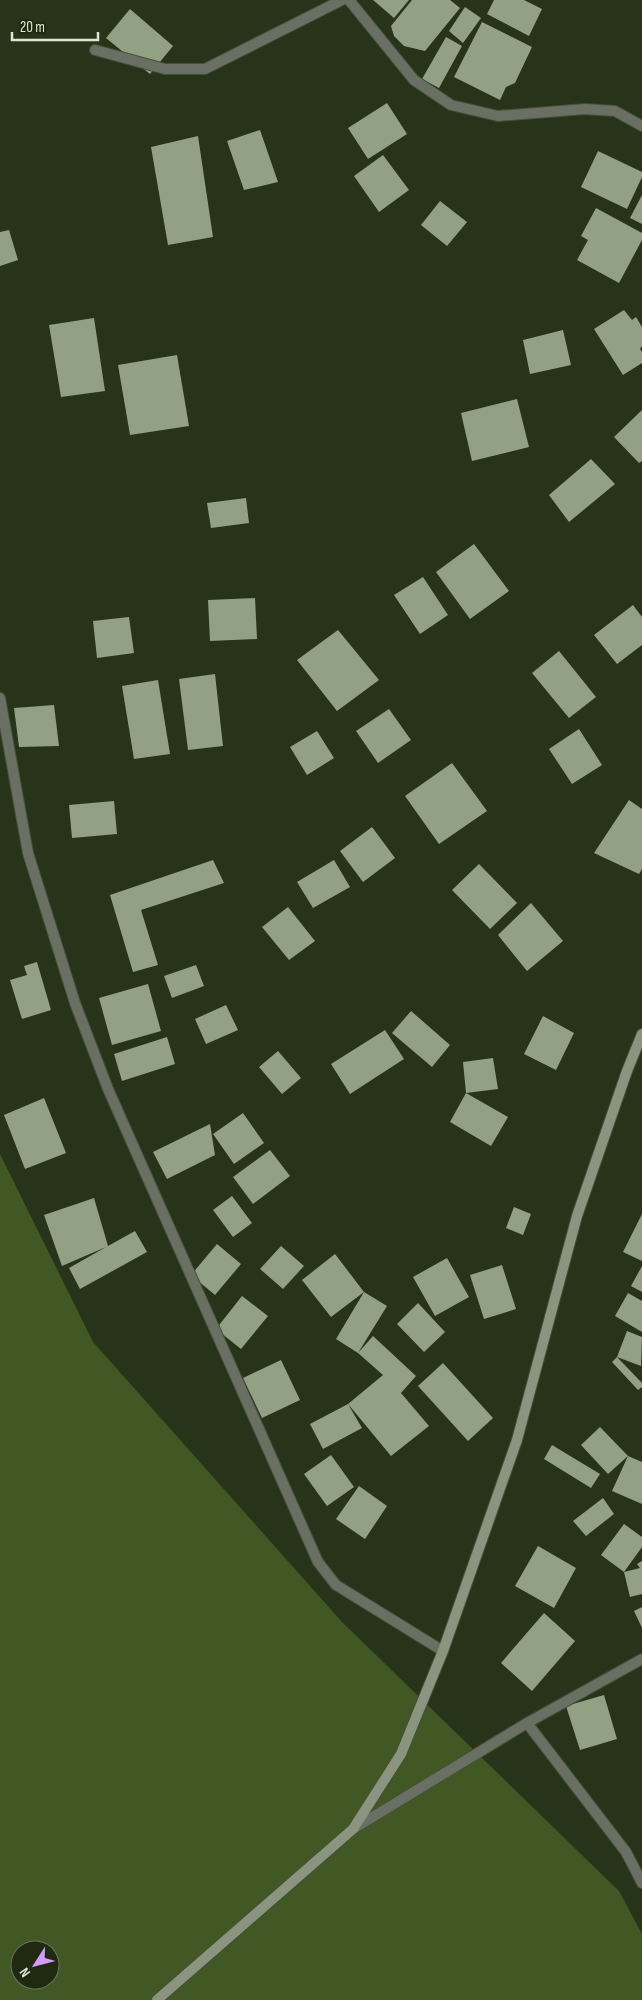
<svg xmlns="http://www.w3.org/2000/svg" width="642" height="2000" font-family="'Sofia Sans Condensed',sans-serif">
	<rect width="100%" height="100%" fill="#28341a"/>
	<!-- green -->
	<path fill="#425824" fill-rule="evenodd" d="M0 1154 93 1342 342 1622 619 1891 642 1934V2000H0ZM20 1950H50V1980H20Z"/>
	<!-- building -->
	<path fill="#92a183" d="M373 0H409L394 18Z
		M412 0H450L460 8 425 51 404 46 394 36 391 26Z
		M494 0H524L542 9 529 36 487 14Z
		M465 7 481 18 463 43 449 31Z
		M130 9 173 46 150 74 106 38Z
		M482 22 532 47 515 83 506 87 500 100 454 77Z
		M446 37 462 46 439 88 422 79Z
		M387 103 407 134 368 159 348 128Z
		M260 130 278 182 244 190 227 141Z
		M198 136 213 237 168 245 151 147Z
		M598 151 642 172V177L627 209 581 187Z
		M383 155 409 190 379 212 354 176Z
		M642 195V224L630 218Z
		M440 201 467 222 447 246 421 225Z
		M596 208 642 233V240L619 283 577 260 588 240 581 236Z
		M9 230 18 260 0 266V232Z
		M624 310 632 320 636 317 642 327V346L640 349 642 352V363L623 375 594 329Z
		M94 318 105 391 61 397 49 325Z
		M563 330 571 365 530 374 523 340Z
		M177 355 189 426 130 435 118 365Z
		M517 399 529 447 472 461 461 413Z
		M642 410V461L639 463 614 437Z
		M591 459 615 484 569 522 549 495Z
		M246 498 249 523 211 528 207 503Z
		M474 544 509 591 470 619 436 572Z
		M423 577 448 615 420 634 394 595Z
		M255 598 257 639 210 641 208 600Z
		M633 605 642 617V645L617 664 594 635Z
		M129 617 134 653 97 658 93 621Z
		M338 630 379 680 337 711 297 660Z
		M559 651 596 697 569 718 532 673Z
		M215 674 223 746 188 750 179 679Z
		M158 680 170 754 134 759 122 686Z
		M54 705 59 746 19 747 14 708Z
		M389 709 411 740 378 763 356 731Z
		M579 729 602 765 572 784 549 749Z
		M317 731 334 758 307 775 290 747Z
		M452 763 487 811 439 844 405 796Z
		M629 800 642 809V869L639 874 594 853Z
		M114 801 117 834 72 838 69 805Z
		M372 827 395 858 363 882 340 851Z
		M213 860 224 883 141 910 158 965 133 972 110 895Z
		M334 860 350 887 313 908 297 882Z
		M479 864 517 903 490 929 452 890Z
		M531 903 563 941 527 971 498 935Z
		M288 907 315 941 289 960 262 927Z
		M37 962 51 1010 22 1019 10 980 27 975 24 966Z
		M196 965 204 986 172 998 164 976Z
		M148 984 161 1031 112 1045 99 998Z
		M226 1005 238 1030 206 1044 195 1019Z
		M411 1011 450 1045 432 1067 392 1033Z
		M543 1016 574 1033 556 1070 524 1054Z
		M385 1030 404 1059 350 1094 331 1064Z
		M167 1037 175 1064 122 1081 114 1054Z
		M278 1051 301 1078 282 1094 259 1067Z
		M493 1058 498 1089 466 1093 463 1062Z
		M466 1093 508 1117 491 1146 450 1122Z
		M44 1098 66 1153 25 1169 4 1115Z
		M243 1113 264 1143 234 1164 213 1134Z
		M210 1124 215 1155 167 1179 153 1152Z
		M270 1150 290 1176 253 1204 233 1177Z
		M232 1196 252 1223 233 1237 213 1210Z
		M94 1198 108 1246 135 1231 147 1252 80 1289 69 1268 106 1247 62 1266 44 1215Z
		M514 1207 531 1214 523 1235 506 1228Z
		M642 1214V1261L623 1252Z
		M217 1244 241 1264 215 1295 191 1275Z
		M281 1246 304 1266 283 1289 260 1269Z
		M335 1254 364 1292 331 1317 302 1280Z
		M447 1258 469 1297 435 1316 413 1277Z
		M502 1265 516 1309 484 1319 470 1275Z
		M642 1266V1292L631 1286Z
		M364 1292 387 1306 358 1353 373 1336 416 1376 401 1393 429 1426 391 1456 348 1404 362 1428 323 1449 310 1424 348 1404 383 1375 358 1353 336 1339Z
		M628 1293 642 1301V1332L615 1316Z
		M242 1296 268 1316 241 1349 216 1329Z
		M418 1303 445 1332 424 1352 397 1324Z
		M627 1331 642 1337 641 1366 617 1357Z
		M617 1357 642 1383V1387L638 1390 612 1362Z
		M281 1360 300 1400 262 1418 243 1378Z
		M443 1363 493 1418 468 1441 418 1386Z
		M600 1427 628 1456 608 1474 581 1445Z
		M552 1445 600 1474 591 1488 544 1459Z
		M331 1455 354 1487 327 1506 304 1474Z
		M628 1456 642 1462V1504L612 1491Z
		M359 1486 387 1506 365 1539 336 1519Z
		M603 1498 614 1514 586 1536 573 1521Z
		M624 1524 642 1537V1547L624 1572 601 1555Z
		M538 1546 576 1568 554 1608 515 1586Z
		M642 1561V1594L630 1597 624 1572 640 1568 637 1564Z
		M642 1607V1628L634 1611Z
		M544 1613 575 1641 532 1691 501 1663Z
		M604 1695 617 1739 580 1750 566 1706Z"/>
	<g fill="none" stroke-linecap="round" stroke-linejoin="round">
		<defs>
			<path id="street" d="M349 0 414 80 451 105 498 116 585 109 615 111 642 126
				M95 50 165 69H205L342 0
				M0 698 28 853 75 1003 108 1089 318 1562 336 1585 443 1651
				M527 1723 626 1852 642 1883
				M353 1829 527 1723 642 1659"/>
			<path id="secondary" d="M157 2000 353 1829 401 1754 443 1651 517 1440 577 1216 627 1071 642 1034"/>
		</defs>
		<!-- street casing -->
		<use href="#street" stroke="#455038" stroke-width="12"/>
		<!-- secondary casing -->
		<use href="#secondary" stroke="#455038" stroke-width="12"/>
		<!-- street -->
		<use href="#street" stroke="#697063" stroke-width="10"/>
		<!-- secondary -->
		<use href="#secondary" stroke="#8a947f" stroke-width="10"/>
	</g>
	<!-- north arrow -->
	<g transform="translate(35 1965) rotate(234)"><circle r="24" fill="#1f2a10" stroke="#6b755f"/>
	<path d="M0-4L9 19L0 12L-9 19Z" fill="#d29dfd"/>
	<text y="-8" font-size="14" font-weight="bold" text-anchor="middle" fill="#dee6d6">N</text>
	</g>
	<!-- scale -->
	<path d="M12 32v8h86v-8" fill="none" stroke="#dee6d6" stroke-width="2.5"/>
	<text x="20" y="32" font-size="15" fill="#dee6d6" stroke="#1f2a10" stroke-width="4" paint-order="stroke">20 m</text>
</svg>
